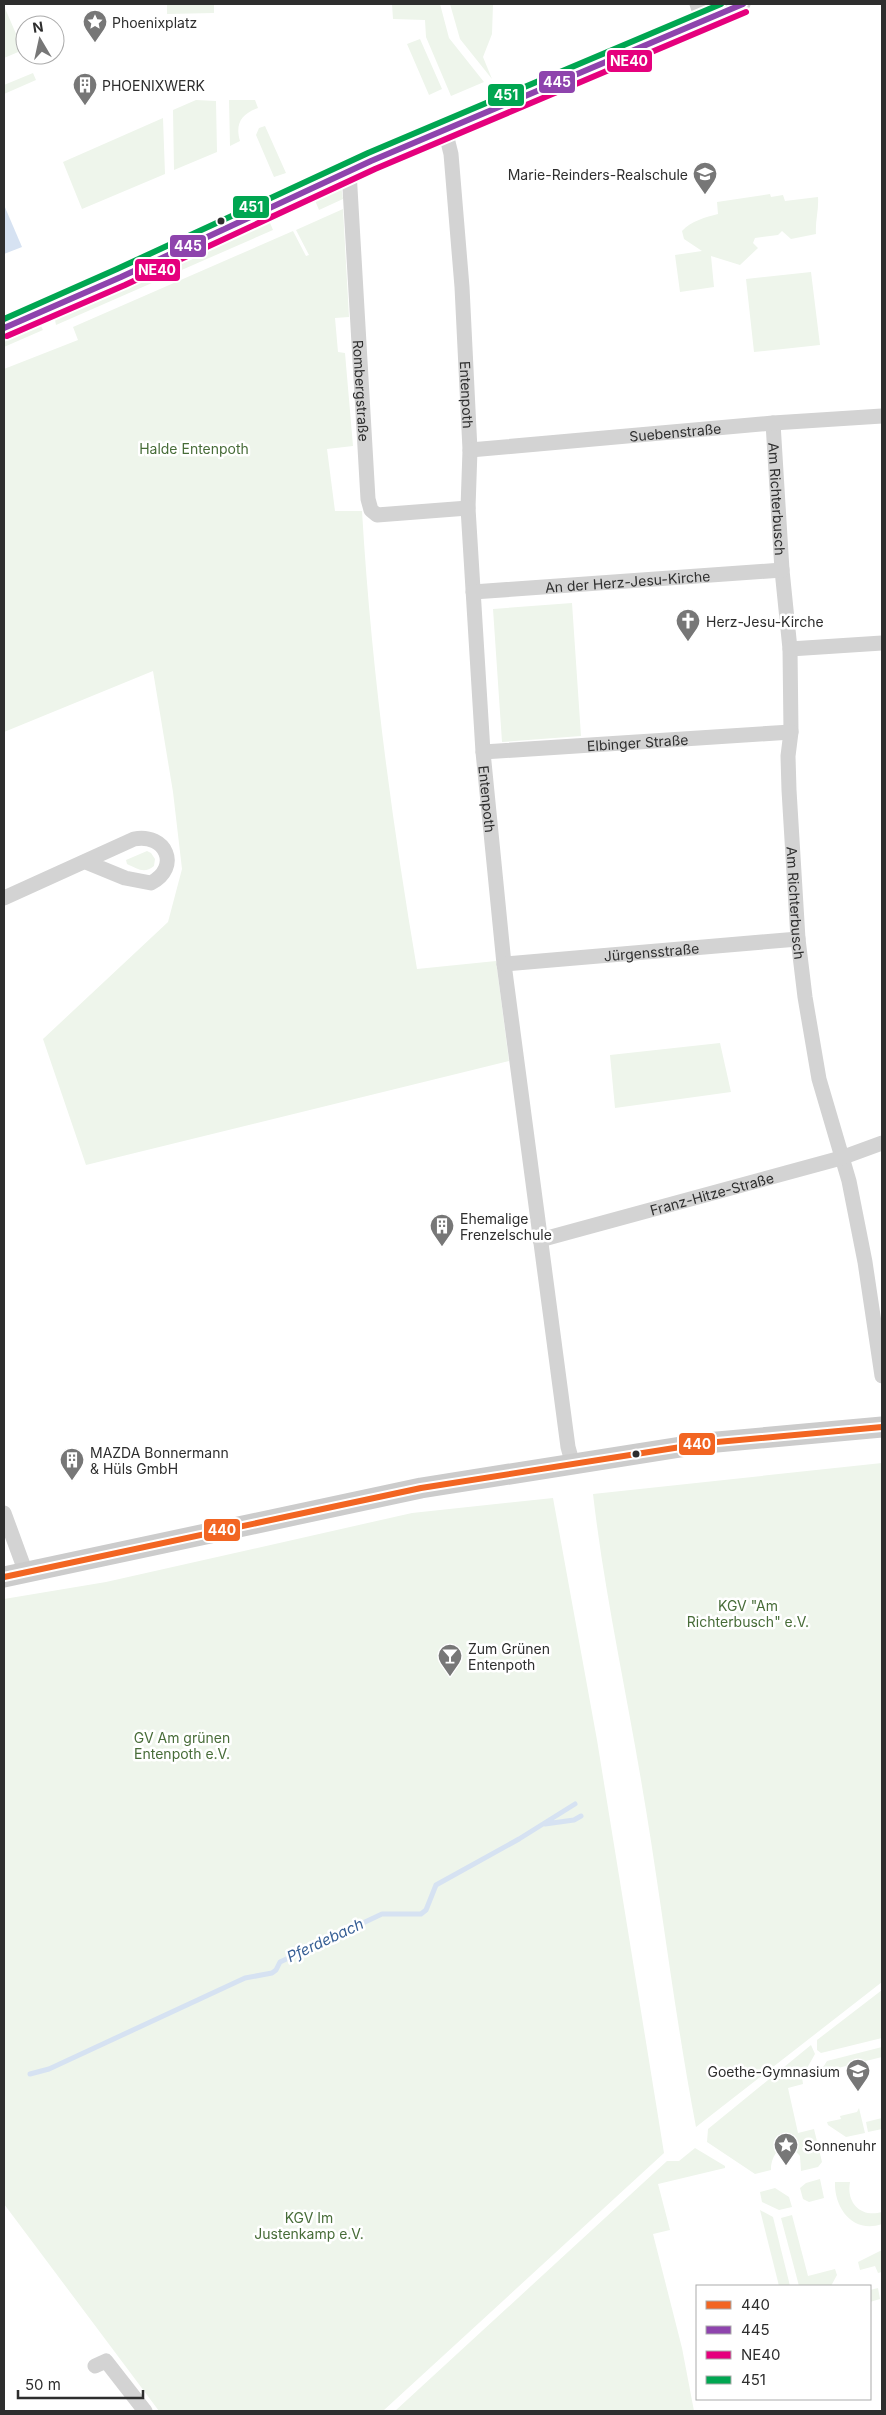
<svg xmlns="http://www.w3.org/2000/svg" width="886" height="2415" font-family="Inter,sans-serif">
	<rect width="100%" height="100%" fill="#fff"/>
	<!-- green -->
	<path fill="#eef5eb" d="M167 4H214V13L167 14Z
		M392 4H440L449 38 484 82 451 96 426 37 425 20 393 19Z
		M450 4H493L492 34 483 57 492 79 460 39Z
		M4 6 23 50 4 58Z
		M420 39 442 89 429 95 407 44Z
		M33 73 36 80 4 94V85Z
		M196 100 216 101 217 152 174 170 173 110Z
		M229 100H255L258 108C241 114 235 124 240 141L230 146Z
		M163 118 165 174 82 209 63 162Z
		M265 126 286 173 274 177 256 135 259 128Z
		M341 186 343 199 319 210 314 198Z
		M770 194 771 197 783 195 785 201 818 197C819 210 815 221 816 234L791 239 782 231 778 235 755 238 753 243 758 248 740 265 711 256 714 287 680 292 675 255 702 251 684 239 682 231C691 221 706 217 718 214L717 202Z
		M343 209 349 317 335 318 338 352 345 353 353 446 327 449 335 511H362C371 664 391 817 417 969L496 961 509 1061 86 1165 43 1039 168 922 182 869 173 792 153 671 4 732V369L78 340 73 327 293 231 306 256 309 255 296 230Z
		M268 218 273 230 56 325 55 320 113 295 198 249Z
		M811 272 820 345 754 352 746 279Z
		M41 326 43 330 4 347V342Z
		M572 603 581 736 502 742 493 609Z
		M147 851 151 853 155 859 154 866C144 874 138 869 127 864L126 860Z
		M720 1043 731 1092 615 1108 610 1055Z
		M882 1463V1982L696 2127C674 2012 661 1896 641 1780 625 1685 604 1590 593 1494Z
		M553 1498 597 1740 664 2153 383 2411H159L4 2204V1599L106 1582 412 1513Z
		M882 1990V2038L821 2053 817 2050V2040Z
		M811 2045 815 2054 802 2077 803 2084 788 2088 798 2133 814 2129 822 2162 818 2167 801 2171 800 2156C786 2139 771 2151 771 2170L755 2174 707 2142 708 2129Z
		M882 2047V2057L830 2070 831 2077 815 2080 827 2061Z
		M859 2108 865 2133 846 2137 828 2125 827 2122 841 2119 840 2116 857 2112Z
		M882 2118V2129L868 2132 866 2122Z
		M695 2148 725 2166V2168L658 2184 670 2230 653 2234 682 2348 694 2411H395L667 2161H679Z
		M820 2179 824 2198 809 2202 803 2199 800 2188 806 2183Z
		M835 2182H850C846 2203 861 2218 882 2212V2224C853 2234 834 2208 835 2182Z
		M775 2188 789 2197 792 2207 779 2210 762 2202 760 2192Z
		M760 2210 773 2217 790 2286H779Z
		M792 2215 808 2276 835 2269 837 2275 831 2286H799L781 2218Z
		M882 2250V2272L878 2273 875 2266 860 2270 858 2262Z
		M878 2288 880 2299 870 2302V2290Z"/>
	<!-- water -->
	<path fill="#d6e2f2" d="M4 205 22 247 4 254Z"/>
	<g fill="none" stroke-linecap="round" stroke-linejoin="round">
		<!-- stream -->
		<path stroke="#d6e2f2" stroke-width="5" d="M545 1824 574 1820 581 1816
			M30 2074 49 2069 245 1978 272 1973 276 1970 280 1962 382 1914H421L426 1910 436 1885 519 1839 575 1804"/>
		<!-- street -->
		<g stroke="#d3d3d3" stroke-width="15">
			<path d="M697 4 703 21"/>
			<path id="s1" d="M445 130 451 154 462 287 470 450 468 508 483 752 504 964 568 1447 573 1465"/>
			<path id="s2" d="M349 171 368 499 371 510 377 515 468 508"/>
			<path d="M4 328 121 277 371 161 743 4"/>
			<path id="s3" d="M773 423 782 570 790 649 791 732 788 756 789 790 798 939 805 997 819 1079 849 1181 865 1262 882 1376"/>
			<path id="s4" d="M470 450 773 423 882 416"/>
			<path id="s5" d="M473 592 782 570"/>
			<path d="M790 649 882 643"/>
			<path id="s6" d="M483 752 791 732"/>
			<path d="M4 898 134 839C166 833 181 867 151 883L125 878 86 862"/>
			<path id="s7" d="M504 964 798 939"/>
			<path id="s8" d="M540 1240 841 1158 882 1143"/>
			<path d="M4 1513 26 1573"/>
			<path d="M95 2366 106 2361 145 2411"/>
		</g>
		<!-- secondary -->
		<path stroke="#ccc" stroke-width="21" d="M4 1577 421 1488 706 1443 882 1427"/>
		<defs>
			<path id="bus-1" d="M4 1577 421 1488 706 1443 882 1427"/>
			<path id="bus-2" d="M4 328 121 277 371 161 743 4"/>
			<path id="bus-3" d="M7 336 125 285 375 169 746 12"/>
			<path id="bus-4" d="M4 319 117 269 368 153 721 4"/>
		</defs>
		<!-- bus-1 casing -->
		<use href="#bus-1" stroke="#fff" stroke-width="10"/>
		<!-- bus-2 casing -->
		<use href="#bus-2" stroke="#fff" stroke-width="10"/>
		<!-- bus-3 casing -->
		<use href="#bus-3" stroke="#fff" stroke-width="10"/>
		<!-- bus-4 casing -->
		<use href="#bus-4" stroke="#fff" stroke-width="10"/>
		<!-- bus-1 -->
		<use href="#bus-1" stroke="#f26522" stroke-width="6"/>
		<!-- bus-2 -->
		<use href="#bus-2" stroke="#8e44ad" stroke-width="6"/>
		<!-- bus-3 -->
		<use href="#bus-3" stroke="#e5007d" stroke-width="6"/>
		<!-- bus-4 -->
		<use href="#bus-4" stroke="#00a651" stroke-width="6"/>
	</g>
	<!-- icons -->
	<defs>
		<symbol id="sight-pin" viewBox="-11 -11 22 30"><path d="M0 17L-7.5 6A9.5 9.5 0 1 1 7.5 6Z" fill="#777" stroke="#fff"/><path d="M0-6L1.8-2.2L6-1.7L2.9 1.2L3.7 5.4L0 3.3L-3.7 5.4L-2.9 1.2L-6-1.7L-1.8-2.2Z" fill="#fff"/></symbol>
		<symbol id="building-pin" viewBox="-11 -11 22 30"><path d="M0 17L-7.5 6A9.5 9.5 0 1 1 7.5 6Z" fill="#777" stroke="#fff"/><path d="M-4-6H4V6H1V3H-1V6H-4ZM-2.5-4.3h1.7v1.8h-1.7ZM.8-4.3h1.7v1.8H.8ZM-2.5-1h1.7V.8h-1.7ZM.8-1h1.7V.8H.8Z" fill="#fff"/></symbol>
		<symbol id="school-pin" viewBox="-11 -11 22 30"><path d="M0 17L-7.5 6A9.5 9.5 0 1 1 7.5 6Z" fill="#777" stroke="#fff"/><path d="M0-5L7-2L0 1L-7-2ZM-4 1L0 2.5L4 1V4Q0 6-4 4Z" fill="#fff"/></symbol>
		<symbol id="church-pin" viewBox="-11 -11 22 30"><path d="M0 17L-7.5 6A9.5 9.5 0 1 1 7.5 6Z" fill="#777" stroke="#fff"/><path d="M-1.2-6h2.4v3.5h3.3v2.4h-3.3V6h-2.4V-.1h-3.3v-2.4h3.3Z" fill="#fff"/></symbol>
		<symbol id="bar-pin" viewBox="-11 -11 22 30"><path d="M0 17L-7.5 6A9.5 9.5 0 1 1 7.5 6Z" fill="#777" stroke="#fff"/><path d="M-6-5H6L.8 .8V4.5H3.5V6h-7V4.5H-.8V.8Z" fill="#fff"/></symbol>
	</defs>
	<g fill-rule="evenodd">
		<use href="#sight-pin" x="81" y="8" width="28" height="38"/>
		<use href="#building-pin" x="71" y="71" width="28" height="38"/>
		<use href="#school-pin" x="691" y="160" width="28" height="38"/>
		<use href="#church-pin" x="674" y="607" width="28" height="38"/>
		<use href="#building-pin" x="428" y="1212" width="28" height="38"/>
		<use href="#building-pin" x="58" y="1446" width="28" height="38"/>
		<use href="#bar-pin" x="436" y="1642" width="28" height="38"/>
		<use href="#school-pin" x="844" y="2057" width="28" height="38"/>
		<use href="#sight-pin" x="772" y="2131" width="28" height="38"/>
	</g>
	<!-- markers -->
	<g fill="#2e2e2e" stroke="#fff" stroke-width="2">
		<circle cx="221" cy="221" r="4.5"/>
		<circle cx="636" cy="1454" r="4.5"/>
	</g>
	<g text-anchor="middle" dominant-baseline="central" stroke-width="5" stroke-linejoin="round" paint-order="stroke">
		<!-- poi labels -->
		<g font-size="14" fill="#2e2e2e" stroke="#fff" text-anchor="start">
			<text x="112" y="22">Phoenixplatz</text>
			<text x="102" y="85">PHOENIXWERK</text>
			<text x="688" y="174" text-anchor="end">Marie-Reinders-Realschule</text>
			<text x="706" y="621">Herz-Jesu-Kirche</text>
			<text x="460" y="1218">Ehemalige<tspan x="460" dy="16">Frenzelschule</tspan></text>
			<text x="90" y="1452">MAZDA Bonnermann<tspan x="90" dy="16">&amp; Hüls GmbH</tspan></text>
			<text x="468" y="1648">Zum Grünen<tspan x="468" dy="16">Entenpoth</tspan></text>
			<text x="840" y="2071" text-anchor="end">Goethe-Gymnasium</text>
			<text x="804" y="2145">Sonnenuhr</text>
		</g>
		<!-- street labels -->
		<g font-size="14" fill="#2e2e2e" stroke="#fff">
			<text stroke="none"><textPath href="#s2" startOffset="220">Rombergstraße</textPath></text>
			<text stroke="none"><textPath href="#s1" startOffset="266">Entenpoth</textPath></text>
			<text stroke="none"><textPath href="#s4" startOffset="206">Suebenstraße</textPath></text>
			<text stroke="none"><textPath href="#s3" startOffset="76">Am Richterbusch</textPath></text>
			<text stroke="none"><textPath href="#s5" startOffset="155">An der Herz-Jesu-Kirche</textPath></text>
			<text stroke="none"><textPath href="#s6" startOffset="155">Elbinger Straße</textPath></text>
			<text stroke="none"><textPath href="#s1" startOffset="671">Entenpoth</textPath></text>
			<text stroke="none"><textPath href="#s3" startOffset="481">Am Richterbusch</textPath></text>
			<text stroke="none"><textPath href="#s7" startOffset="148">Jürgensstraße</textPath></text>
			<text stroke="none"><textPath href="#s8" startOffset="178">Franz-Hitze-Straße</textPath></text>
		</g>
		<!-- park labels -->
		<g font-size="14" fill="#476c38" stroke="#fff">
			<text x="194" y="448">Halde Entenpoth</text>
			<text x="748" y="1605">KGV "Am<tspan x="748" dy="16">Richterbusch" e.V.</tspan></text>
			<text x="182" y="1737">GV Am grünen<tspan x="182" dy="16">Entenpoth e.V.</tspan></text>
			<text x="309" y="2217">KGV Im<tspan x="309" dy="16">Justenkamp e.V.</tspan></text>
		</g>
		<!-- water labels -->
		<g font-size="15" font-style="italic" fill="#375f95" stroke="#fff">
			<text transform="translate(325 1940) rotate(-25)">Pferdebach</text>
		</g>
	</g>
	<g stroke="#fff" stroke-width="2">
		<rect x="606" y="49" width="47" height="24" rx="5" fill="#e5007d"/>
		<rect x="538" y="70" width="38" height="24" rx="5" fill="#8e44ad"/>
		<rect x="487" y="83" width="38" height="24" rx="5" fill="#00a651"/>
		<rect x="232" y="195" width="38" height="24" rx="5" fill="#00a651"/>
		<rect x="169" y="234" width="38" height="24" rx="5" fill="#8e44ad"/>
		<rect x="134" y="258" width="47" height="24" rx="5" fill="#e5007d"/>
		<rect x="678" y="1432" width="38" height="24" rx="5" fill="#f26522"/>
		<rect x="203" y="1518" width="38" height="24" rx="5" fill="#f26522"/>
	</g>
	<g font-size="14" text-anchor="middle" font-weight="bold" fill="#fff">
		<text x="629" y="66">NE40</text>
		<text x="557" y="87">445</text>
		<text x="506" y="100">451</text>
		<text x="251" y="212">451</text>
		<text x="188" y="251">445</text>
		<text x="157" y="275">NE40</text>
		<text x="697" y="1449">440</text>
		<text x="222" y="1535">440</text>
	</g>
	<!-- border -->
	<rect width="886" height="2415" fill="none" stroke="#2e2e2e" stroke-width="10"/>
	<!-- legend -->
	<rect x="696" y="2285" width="175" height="115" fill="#ffffff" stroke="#ababab"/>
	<rect x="706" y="2301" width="25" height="8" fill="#f26522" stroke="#ababab"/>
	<text x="741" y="2310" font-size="15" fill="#2e2e2e">440</text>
	<rect x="706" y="2326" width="25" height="8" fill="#8e44ad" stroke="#ababab"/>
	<text x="741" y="2335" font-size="15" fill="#2e2e2e">445</text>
	<rect x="706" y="2351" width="25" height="8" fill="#e5007d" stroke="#ababab"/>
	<text x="741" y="2360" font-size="15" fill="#2e2e2e">NE40</text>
	<rect x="706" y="2376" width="25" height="8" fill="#00a651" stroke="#ababab"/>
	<text x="741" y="2385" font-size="15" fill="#2e2e2e">451</text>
	<!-- north arrow -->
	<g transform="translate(40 40) rotate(351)"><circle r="24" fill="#ffffff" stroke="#ababab"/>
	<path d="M0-4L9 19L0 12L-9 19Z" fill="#777777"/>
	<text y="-8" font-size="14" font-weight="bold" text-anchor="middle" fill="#2e2e2e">N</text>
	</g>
	<!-- scale -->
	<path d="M18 2390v8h125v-8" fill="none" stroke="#2e2e2e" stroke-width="2.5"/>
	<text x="25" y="2390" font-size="15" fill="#2e2e2e" stroke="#ffffff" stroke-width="4" paint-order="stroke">50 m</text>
</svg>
